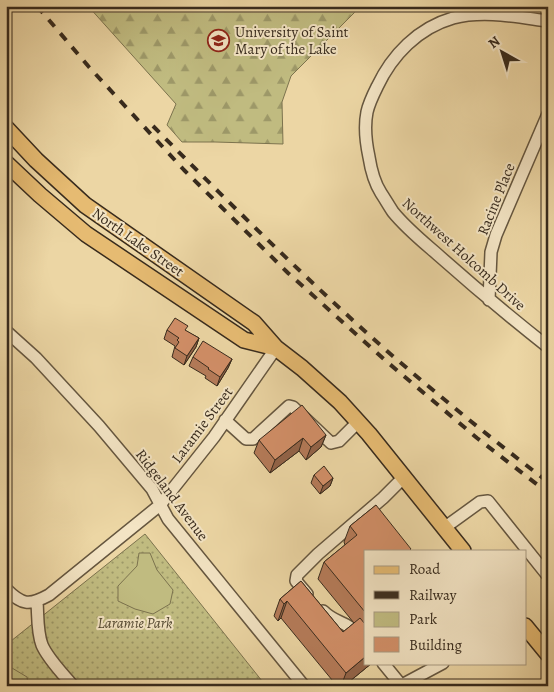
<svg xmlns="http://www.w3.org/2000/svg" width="554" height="692" font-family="Alegreya,serif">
	<defs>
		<pattern id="green-dots" width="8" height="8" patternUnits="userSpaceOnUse" patternTransform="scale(1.25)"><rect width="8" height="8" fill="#c0bb80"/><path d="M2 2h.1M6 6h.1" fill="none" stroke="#9d9868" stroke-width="1.8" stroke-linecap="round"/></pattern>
		<pattern id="forest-firs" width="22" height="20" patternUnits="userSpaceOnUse" patternTransform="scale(1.25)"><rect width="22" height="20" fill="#c0bb80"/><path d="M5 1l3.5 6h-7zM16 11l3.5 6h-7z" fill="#9d9868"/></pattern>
	</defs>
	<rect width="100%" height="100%" fill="#ecd6a4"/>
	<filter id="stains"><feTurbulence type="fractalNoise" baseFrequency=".004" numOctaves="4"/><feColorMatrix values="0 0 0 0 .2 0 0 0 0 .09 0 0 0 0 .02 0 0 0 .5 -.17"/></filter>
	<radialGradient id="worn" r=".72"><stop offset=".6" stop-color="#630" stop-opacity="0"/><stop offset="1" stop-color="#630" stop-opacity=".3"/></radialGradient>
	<!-- green -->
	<path fill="url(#green-dots)" stroke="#7c734e" d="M145 534 266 686H6V645Z"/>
	<!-- forest -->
	<path fill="url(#forest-firs)" stroke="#7c734e" d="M88 6H361L291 76 282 102 283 144 215 142H182L167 125 176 104Z"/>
	<!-- pitch -->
	<path fill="#c0bb80" stroke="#7c734e" d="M139 553H150L157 570 173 590 170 604 153 614 135 609 118 601V586L137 566Z
		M6 667 12 668 27 677 28 686H6Z"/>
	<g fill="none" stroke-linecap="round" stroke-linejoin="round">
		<defs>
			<path id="minor" d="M548 21C517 17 484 10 453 18 418 28 392 55 377 87 373 95 369 103 367 112 364 127 366 143 369 157 371 170 374 182 381 193 385 199 389 206 393 212 406 228 422 241 437 254 473 286 510 317 548 347
				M489 300 491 252 496 235 548 114
				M6 331 36 358 99 426 152 489 168 519 304 686
				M225 420 246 439H253L289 406 293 407 331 443 339 441 358 422
				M444 528 480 502 488 501 548 576
				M6 589C22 605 29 606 49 595L160 505 214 437 276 348
				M307 594 296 581 297 575 318 554 383 498 404 477
				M37 602C38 615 37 632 42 645 48 659 63 674 73 686
				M323 611C334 622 340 620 351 628 357 631 361 637 365 642
				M383 663 401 685
				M400 686 443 663"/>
			<path id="major" d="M6 128 36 160 85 205 254 323 276 348 302 368 340 402 369 434 463 551
				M6 163 40 195 86 234 244 340 276 348
				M525 626 548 654"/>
		</defs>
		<!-- minor casing -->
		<use href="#minor" stroke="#65563f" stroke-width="14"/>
		<!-- major casing -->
		<use href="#major" stroke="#382b1d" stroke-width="18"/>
		<!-- minor -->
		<use href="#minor" stroke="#f3e4c4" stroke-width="11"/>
		<!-- major -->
		<use href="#major" stroke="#e6bb72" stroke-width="15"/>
		<!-- rail -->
		<path stroke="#382b1d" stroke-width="4" stroke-dasharray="9 9" stroke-linecap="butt" d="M37 6 89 67 184 170 288 273 386 361 477 438 548 493
			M153 126C229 203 306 279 387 351 439 396 493 440 548 482"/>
	</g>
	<!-- wall -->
	<path fill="#b57b59" stroke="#382b1d" d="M167 330 186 331 199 338 196 347 184 365 172 357 175 346 164 339Z
		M193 357 232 359 228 368 217 386 205 378 206 376 189 366Z
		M326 435 321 447 306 460 299 451 270 473 254 453 259 440Z
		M314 475 333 478 330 486 320 494 311 483Z
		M376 505 365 551V663H372L344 686H337L281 618 278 621 274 616 280 599 301 581 343 632 354 623 318 579 324 562 345 545 344 542 350 526Z"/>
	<!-- shaded-wall -->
	<path fill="#936449" stroke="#382b1d" d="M199 338 196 347 184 365 187 356Z
		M232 359 228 368 217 386 220 377Z
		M326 435 321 447 306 460 311 447Z
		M303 438 299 451 270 473 275 460Z
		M333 478 330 486 320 494 323 486Z
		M287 601 281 618 278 621 284 604Z
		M365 657V663H372L344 686H341L346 673Z"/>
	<!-- building -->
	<path fill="#d28f68" stroke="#382b1d" d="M175 318 188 326 185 330 199 338 187 356 175 348 179 342 177 340 179 338 167 330Z
		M203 341 232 359 220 377 208 369 209 368 193 357Z
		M302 405 326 435 311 447 303 438 275 460 259 440Z
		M324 466 333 478 323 486 314 475Z
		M376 505 411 549 409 551H365V612L324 562 357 535 350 526Z
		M301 581 343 632 360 618 365 624V657L346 673 287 601 284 604 280 599Z"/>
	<!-- icons -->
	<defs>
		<symbol id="university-ring" viewBox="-11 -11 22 22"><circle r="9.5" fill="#f3e4c4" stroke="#8f2418" stroke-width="1.5"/><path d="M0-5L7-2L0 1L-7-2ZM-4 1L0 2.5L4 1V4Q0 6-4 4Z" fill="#8f2418"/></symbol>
	</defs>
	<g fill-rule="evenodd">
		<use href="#university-ring" x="206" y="28" width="25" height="25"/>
	</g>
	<g text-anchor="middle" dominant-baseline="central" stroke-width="4" stroke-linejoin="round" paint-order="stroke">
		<!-- poi labels -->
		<g font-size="15" fill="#382b1d" stroke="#f3e4c4" text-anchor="start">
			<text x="235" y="32">University of Saint<tspan x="235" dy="17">Mary of the Lake</tspan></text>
		</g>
		<!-- street labels -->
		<g font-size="15" fill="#382b1d" stroke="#f3e4c4">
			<text transform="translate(496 199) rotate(-68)">Racine Place</text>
			<text transform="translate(138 242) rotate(35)">North Lake Street</text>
			<text transform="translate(464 254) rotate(42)">Northwest Holcomb Drive</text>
			<text transform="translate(202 425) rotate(-53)">Laramie Street</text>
			<text transform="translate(172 495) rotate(53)">Ridgeland Avenue</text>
		</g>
		<!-- park labels -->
		<g font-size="15" font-style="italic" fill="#534831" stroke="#f3e4c4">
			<text x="135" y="623">Laramie Park</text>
		</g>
	</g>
	<!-- margin -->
	<rect width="554" height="692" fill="none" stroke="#ecd6a4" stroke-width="25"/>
	<rect x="8" y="8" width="539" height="677" fill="none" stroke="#382b1d" stroke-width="2.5"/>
	<rect x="12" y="12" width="529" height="667" fill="none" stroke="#382b1d"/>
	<!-- legend -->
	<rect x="364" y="550" width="162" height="115" fill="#f3e4c4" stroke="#a89a81"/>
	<rect x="374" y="566" width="25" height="8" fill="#e6bb72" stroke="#a89a81"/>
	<text x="409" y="574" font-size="15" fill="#382b1d">Road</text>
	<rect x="374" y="591" width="25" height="8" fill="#382b1d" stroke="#a89a81"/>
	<text x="409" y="600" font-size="15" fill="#382b1d">Railway</text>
	<rect x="374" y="612" width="25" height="15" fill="#c0bb80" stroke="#a89a81"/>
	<text x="409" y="624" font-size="15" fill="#382b1d">Park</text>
	<rect x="374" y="637" width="25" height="15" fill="#d28f68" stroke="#a89a81"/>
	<text x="409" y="650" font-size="15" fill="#382b1d">Building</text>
	<!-- north arrow -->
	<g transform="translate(502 52) rotate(321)" stroke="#f3e4c4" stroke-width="4" paint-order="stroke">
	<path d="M0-4L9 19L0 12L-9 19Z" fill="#382b1d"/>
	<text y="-8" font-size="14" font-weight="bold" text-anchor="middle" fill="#382b1d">N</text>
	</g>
	<rect width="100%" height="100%" filter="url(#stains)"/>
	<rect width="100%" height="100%" fill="url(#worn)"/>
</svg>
